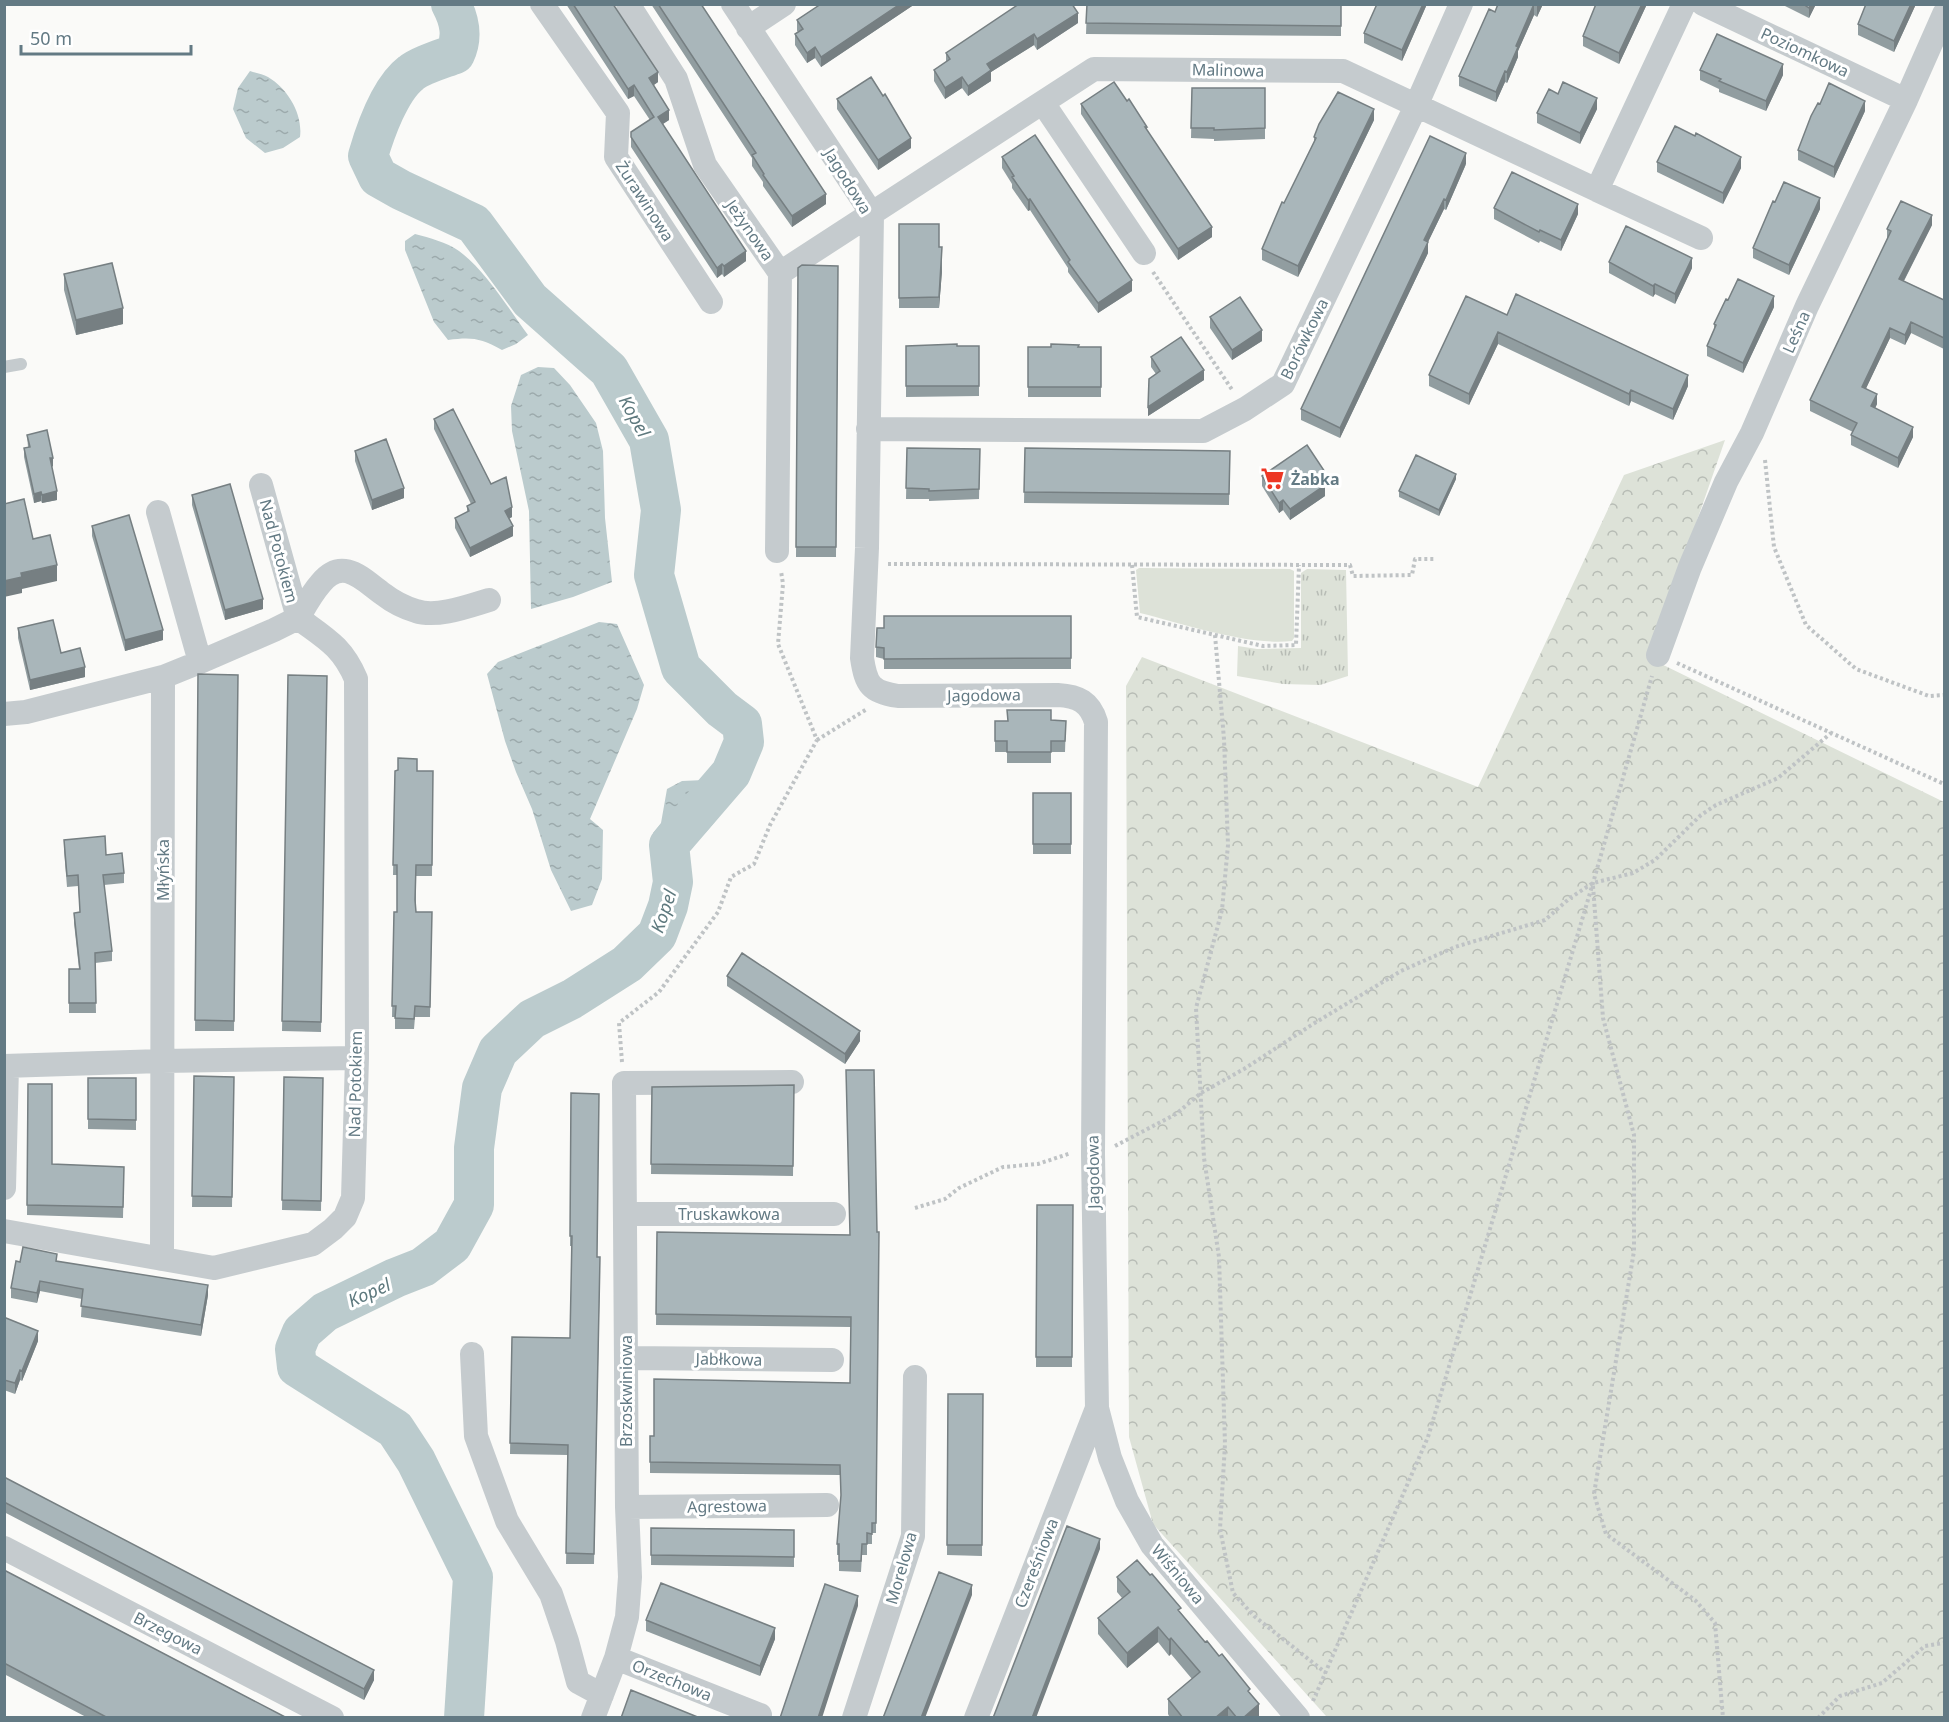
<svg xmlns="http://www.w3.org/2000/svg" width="1949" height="1722" font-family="'Noto Sans',sans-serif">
	<defs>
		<pattern id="forest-crowns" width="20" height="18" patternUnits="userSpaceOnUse" patternTransform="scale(1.5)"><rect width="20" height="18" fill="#dde2d8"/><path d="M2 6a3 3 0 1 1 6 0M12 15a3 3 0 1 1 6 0" fill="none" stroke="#b7bcb5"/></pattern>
		<pattern id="park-tufts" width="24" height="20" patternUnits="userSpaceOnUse" patternTransform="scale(1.5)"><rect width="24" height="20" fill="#dde2d8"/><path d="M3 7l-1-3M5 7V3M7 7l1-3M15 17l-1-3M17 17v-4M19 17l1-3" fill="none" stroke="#b7bcb5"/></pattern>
		<pattern id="water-ripples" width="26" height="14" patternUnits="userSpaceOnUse" patternTransform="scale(1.5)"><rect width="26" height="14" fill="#bbcbcd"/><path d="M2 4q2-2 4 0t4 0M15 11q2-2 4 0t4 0" fill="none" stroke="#9caaac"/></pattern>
	</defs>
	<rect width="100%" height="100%" fill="#fafaf8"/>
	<!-- grass -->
	<path fill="#dde2d8" d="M1139 568 1290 569 1294 571V638L1292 641C1248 646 1184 624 1140 613L1136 570Z"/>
	<!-- forest -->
	<path fill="url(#forest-crowns)" d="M1725 440 1649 658 1944 802V1717H1325L1326 1716 1153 1524 1129 1437 1126 686 1142 657 1478 787 1624 475Z"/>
	<!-- park -->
	<path fill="url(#park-tufts)" d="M1307 569 1346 570 1348 676 1320 685 1283 684 1237 676 1238 646 1257 649 1301 648V573Z"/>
	<!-- water -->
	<path fill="url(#water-ripples)" d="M250 71C256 73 263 74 268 77 288 89 303 114 300 137L283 148 265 153 246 138 233 109 238 88Z
		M415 234C430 238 446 242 459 251 485 270 509 309 528 335L516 344 502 350C480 338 472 337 448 340L434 322 405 250V241Z
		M538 367 554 368 570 385 596 423 603 451 605 518 612 582 573 597 531 609 529 511 512 431 511 406 521 375Z
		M599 622 617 624 644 685 637 709 590 819 603 830 602 879 592 905 571 911 551 870 532 809 516 772 505 741 487 674 498 662Z
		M704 780 722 784C723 788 725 794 726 798 726 817 692 846 679 856L669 845 653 833 661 823 667 789 682 781Z"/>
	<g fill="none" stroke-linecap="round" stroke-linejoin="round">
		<!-- river -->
		<path stroke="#bbcbcd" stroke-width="40" d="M451 4C460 21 463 37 455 54 442 59 421 65 411 73 390 89 375 132 368 156L378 177 401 190 474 224 530 300 609 370 649 440 661 510 654 575 681 668 722 709 742 724 744 742 731 773 669 845 673 882 668 906 657 935 627 964 572 999 532 1019 498 1051 482 1088 474 1148V1205L452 1245 423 1267 395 1278 325 1312 302 1332 295 1349 297 1367 395 1429 416 1461 473 1577 464 1718"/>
		<!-- path -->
		<path stroke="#bfc3c5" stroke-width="4" stroke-dasharray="3 3" stroke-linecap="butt" d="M1153 272 1233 391
			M1765 460 1774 547 1806 625 1856 669 1929 696 1944 695
			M888 564 1350 565 1353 576 1412 575 1415 559H1434
			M1132 565 1137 617 1263 646 1296 645 1299 565
			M1215 635 1224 739 1228 845 1222 910 1196 1008 1204 1158 1219 1257 1225 1444 1220 1529 1233 1593 1254 1616 1326 1673
			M1677 663 1944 784
			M817 740 867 709
			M1593 886 1603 1018 1634 1135V1251L1594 1494 1606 1534 1695 1600 1715 1623 1723 1718
			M622 1062 619 1023 659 992 718 912 731 877 754 864 770 825 817 740 778 644 783 584 781 571
			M1115 1146 1176 1114 1201 1093 1244 1069 1313 1024 1401 971 1455 947 1545 920 1570 898 1593 883 1633 873 1655 860 1701 815 1716 805 1778 778 1831 733
			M915 1208 945 1199 959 1188 1003 1167 1038 1164 1071 1153
			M1313 1701 1428 1437 1593 883 1652 676
			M1818 1718 1840 1696 1882 1683 1925 1646 1944 1643"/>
		<!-- lane -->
		<path stroke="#c5cbce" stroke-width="12" d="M4 367 21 364"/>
		<!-- street -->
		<path stroke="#c5cbce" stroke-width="24" d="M542 4 618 113 616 157 711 302
			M628 4 676 79 705 165 780 273 777 551
			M733 4 872 214 867 548 862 658C866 685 871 692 898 696L1058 695C1078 696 1090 702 1096 722L1093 1154 1097 1408 1110 1458 1127 1501 1152 1545 1298 1718
			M1684 4 1597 190 1701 238
			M1703 4 1906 100
			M748 28 784 4
			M1043 103 1144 253
			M780 273 1094 69 1343 71 1597 190
			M868 429 1203 431 1245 409 1283 384 1416 106 1461 4
			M261 485 298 618
			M158 512 200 662 163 677 162 1259
			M298 618C305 606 312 593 321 583 343 556 363 580 383 594 392 601 406 608 416 611 437 618 469 606 489 600
			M1658 655 1690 567 1726 482 1752 433 1807 306 1906 100 1944 14
			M4 714 26 712 163 677
			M4 1066 162 1061 357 1058
			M4 1188 7 1066
			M625 1214H834
			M4 1231 214 1268 313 1244 333 1229 345 1217 353 1198 357 1058 356 679C342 646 325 638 298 618L274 630 200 662
			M472 1354 476 1436 507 1521 551 1594 567 1641 578 1682 602 1695
			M626 1358 832 1360
			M627 1507 827 1505
			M4 1548 332 1718
			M616 1658 760 1715
			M593 1718 616 1658 627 1617 630 1577 627 1507 624 1083 792 1082
			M854 1718 913 1536 915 1377
			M976 1718 1097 1408"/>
	</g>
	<!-- wall -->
	<path fill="#919da0" d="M566 4H613L658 82 654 85 669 120 663 124 746 261 724 277 722 274 717 278 631 147V132L650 120 634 96 628 99Z
		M651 4H701L826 204 792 227 763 186V182L752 166V158Z
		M821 4H915L821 67 815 58 807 63 795 45V34L798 32 797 31V20Z
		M1087 4H1341V36L1086 34Z
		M1427 4 1402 61 1364 43V33Z
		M1498 4H1543L1537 17 1534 15 1518 51V57L1507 83 1505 82 1496 102 1459 86V76L1495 12Z
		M1596 4H1647L1619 64 1583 46V36Z
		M1781 4H1816L1809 18Z
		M1866 4H1916L1894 52 1858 35V24Z
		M1078 23 1037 50 1034 45 991 72V81L968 96 962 88 945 99 934 81V70L946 62V53Z
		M1700 70 1783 75 1766 111 1719 92V89L1700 80Z
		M1192 88H1265V139L1214 141V139L1191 138Z
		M1558 94 1597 109 1580 144 1537 123V113Z
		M837 99 911 148 878 170 837 109Z
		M1127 101 1147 127V131L1212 237 1178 260 1081 114V104Z
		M1865 111 1834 178 1798 160V150Z
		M1374 120 1298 277 1262 260V249L1314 142V137Z
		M1002 157 1132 291 1098 313 1068 272V268L1030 210 1028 211 1012 188V184L1002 168Z
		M1657 162 1741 168 1723 204 1657 172Z
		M1466 164 1446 210 1444 209 1428 242V253L1340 438 1301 420V409Z
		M1775 202 1820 209 1789 275 1753 258V248Z
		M1494 208 1578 214 1561 251 1540 241 1539 243 1494 219Z
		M899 224 939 247H942V271L939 308H899Z
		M1932 225 1904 281 1944 300V349L1911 333 1905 345 1890 338 1866 388 1877 404 1875 408 1913 437 1898 468 1851 445V435L1853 432 1810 411V400L1887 240V229Z
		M1609 262 1692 268 1675 304 1655 294 1653 297 1609 273Z
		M838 266 836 557H796L798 268Z
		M64 274 123 324 76 335 64 290Z
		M1774 307 1743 373 1707 356V346L1714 330V324Z
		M1507 315 1688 386 1673 420 1631 401 1629 406 1498 344 1469 405 1429 386V375Z
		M1210 317 1262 341 1232 360 1210 328Z
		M906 346H979V396L906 397Z
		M1028 347H1101V397H1028Z
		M1151 357 1204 380 1148 416 1156 374 1151 367Z
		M434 419 491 484 512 517 509 519 513 536 470 557 455 528V518L467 512V506L471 504 434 429Z
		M27 435 53 466 52 467 57 500 42 503 41 501 34 503 24 457V448L28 447Z
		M907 448 980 449 979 499 929 501V499H906Z
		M1025 448 1230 451 1229 505 1024 503Z
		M355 451 404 498 372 510 355 461Z
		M1262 476 1325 483H1324L1325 496 1290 520 1283 510 1279 513 1262 486Z
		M1456 479 1439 516 1399 497V491Z
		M192 495 263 609 225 620 192 505Z
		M92 526 163 640 125 651 92 536Z
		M1071 616V669H884V659L876 657V647Z
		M18 628 61 653 85 677 30 690 18 638Z
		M198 674 238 675 234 1031H195Z
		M288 675 327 676 321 1032 282 1031Z
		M995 721H1066L1065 752H1051V763H1007V752H995Z
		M395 771H433L432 876H416V912H432L430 1017H415L414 1029H395V1017H392L394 912H397V875H393Z
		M1033 793H1071V854H1033Z
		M64 840 106 855 124 873V883L104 885 112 951V961L95 963 96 1013H69V969H79L74 923V913L80 912 78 886 67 887 64 850Z
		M727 976 860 1041 845 1064 727 986Z
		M194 1076 234 1077 232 1207H192Z
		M284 1077 323 1078 321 1211 282 1210Z
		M88 1078H136V1130L88 1129Z
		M28 1084 52 1164 124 1167 123 1218 27 1215Z
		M794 1085 793 1176 651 1174 652 1087Z
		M571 1093 597 1257 600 1268 594 1564H566L568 1455 510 1454 512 1337 570 1338 572 1246H570Z
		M1037 1205H1073L1072 1367H1036Z
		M657 1232 849 1235 877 1232 876 1533H872V1544H867V1555H862L861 1572 839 1571V1555H837V1544L841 1499 840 1475 650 1473V1436H654L850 1383 851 1327 656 1325Z
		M57 1261 208 1295 201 1336 81 1317 82 1299 40 1291 37 1303 11 1298V1288L20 1262Z
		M4 1322 38 1341 22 1381 20 1380 15 1394 4 1390Z
		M948 1394H983L982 1556 947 1555Z
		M4 1477 374 1680 364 1700 4 1512Z
		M651 1528 794 1530V1567L651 1565Z
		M4 1570 287 1718H88L4 1674Z
		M1117 1577 1181 1613 1205 1642 1250 1694 1259 1718H1170L1168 1714V1699L1192 1679 1171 1654 1169 1656 1158 1642 1127 1668 1098 1634V1618L1122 1598 1117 1592Z
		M646 1620 775 1639 760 1676 646 1631Z"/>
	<!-- shaded-wall -->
	<path fill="#767f82" d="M900 4H915L821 67V57Z
		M1423 4H1427L1402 61V50Z
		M1534 4V15L1518 51V57L1507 83V72L1516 46Z
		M1538 4H1543L1537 17V6Z
		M1642 4H1647L1619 64V53Z
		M1811 4H1816L1809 18V8Z
		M1911 4H1916L1894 52V41Z
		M1078 13V23L1037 50V39Z
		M1034 34V45L991 72V81L968 96V86L987 64Z
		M815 47V58L807 63V53Z
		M1783 64V75L1766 111V101Z
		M1505 71V82L1496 102V92Z
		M658 72V82L649 88V78Z
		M962 77V88L945 99V88Z
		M634 85V96L628 99V89Z
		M1597 98V109L1580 144V133Z
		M1865 101V111L1834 178V167Z
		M1374 109V120L1298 277V266Z
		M669 110V120L658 127V117Z
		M911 138V148L878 170V160Z
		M1466 153V164L1446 210V200Z
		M1741 157V168L1723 204V193Z
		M826 194V204L792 227V216Z
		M1820 198V209L1789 275V265Z
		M1030 199V210L1028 211V200Z
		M1444 199V209L1428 242V253L1340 438V428L1424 240Z
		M1578 204V214L1561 251V240Z
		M1932 215V225L1899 290V279Z
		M1212 227V237L1178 260V249Z
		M746 251V261L724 277V266Z
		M1692 258V268L1675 304V294Z
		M942 261V271L939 308V297Z
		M722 264V274L717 278V268Z
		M1132 280V291L1098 313V303Z
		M1655 284V294L1653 297V286Z
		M1774 296V307L1743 373V363Z
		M123 308V324L76 335V320Z
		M1911 322V333L1905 345V335Z
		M1890 328V338L1862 397V387Z
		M1262 330V341L1232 360V350Z
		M1498 332V344L1469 405V394Z
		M1204 370V380L1148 416V407Z
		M1688 375V386L1673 420V409Z
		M1631 390V401L1629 406V394Z
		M1877 394V404L1871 417V406Z
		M1913 427V437L1898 468V458Z
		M50 458H53V466L50 467Z
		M1325 472V483L1319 486V476Z
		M1456 474V479L1439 516V510Z
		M1325 485V496L1290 520V509Z
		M404 488V498L372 510V500Z
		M57 491V500L42 503V495Z
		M41 492V501L34 503V494Z
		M1283 500V510L1279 513V503Z
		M512 507V517L505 520V511Z
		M513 526V536L470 557V548Z
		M57 565V581L22 589V593L4 597V581L21 573Z
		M263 599V609L225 620V610Z
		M163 630V640L125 651V640Z
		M85 667V677L30 690V680Z
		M860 1031V1041L845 1064V1054Z
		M40 1281V1291L37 1303V1293Z
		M208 1285V1295L201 1336V1325Z
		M38 1331V1341L22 1381V1371Z
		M20 1370V1380L15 1394V1383Z
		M1100 1539V1549L1036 1718H1032Z
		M972 1585V1595L925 1718H921Z
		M858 1596V1606L822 1718H818Z
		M1158 1627V1642L1127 1668V1653Z
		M775 1628V1639L760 1676V1666Z
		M1171 1638V1654L1169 1656V1640Z
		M374 1670V1680L364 1700V1689Z
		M1259 1704V1718H1243Z
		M1228 1707V1718H1215Z"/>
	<!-- building -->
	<path fill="#a9b6ba" stroke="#767f82" stroke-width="1.5" d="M573 4H613L658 72 649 78 669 110 658 117 746 251 724 266 722 264 717 268 631 137V132L654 117 634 85 628 89Z
		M658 4H701L826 194 792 216 763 175 764 174 752 155 756 153Z
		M821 4H900L821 57 815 47 807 53 795 34 803 29 797 20Z
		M1019 4H1072L1078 13 1037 39 1034 34 987 64 991 70 968 86 962 77 945 88 934 70 950 59 946 53Z
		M1087 4H1341V26L1086 23Z
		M1377 4H1423L1402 50 1364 33Z
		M1498 4H1534L1516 46 1518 47 1507 72 1505 71 1496 92 1459 76 1489 9 1495 12Z
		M1596 4H1642L1619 53 1583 36Z
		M1803 4H1811L1809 8Z
		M1866 4H1911L1894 41 1858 24Z
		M1717 34 1783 64 1766 101 1719 81 1721 79 1700 70Z
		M871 77 883 96 885 94 911 138 878 160 837 99Z
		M1114 82 1127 101 1129 99 1147 127H1145L1212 227 1178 249 1081 104Z
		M1563 82 1597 98 1580 133 1537 113 1549 89 1558 94Z
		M1829 83 1865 101 1834 167 1798 150 1811 116 1818 103 1820 104Z
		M1192 88H1265V128L1214 130V128H1191Z
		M1338 92 1374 109 1298 266 1262 249 1282 202 1284 203 1316 138 1314 137 1319 124Z
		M1675 126 1695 136 1696 133 1741 157 1723 193 1657 162Z
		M1035 135 1132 280 1098 303 1068 262 1070 260 1030 199 1028 200 1012 177 1014 176 1002 157Z
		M1430 136 1466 153 1446 200 1444 199 1424 240 1428 242 1340 428 1301 409Z
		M1512 172 1578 204 1561 240 1540 230 1539 232 1494 208Z
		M1784 182 1820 198 1789 265 1753 248 1773 201 1775 202Z
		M1901 201 1932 215 1899 279 1944 300V338L1911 322 1905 335 1890 328 1862 387 1877 394 1871 406 1913 427 1898 458 1851 435 1857 423 1810 400 1891 231 1887 229Z
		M899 224H939V247H942L939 297 899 298Z
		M1626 226 1692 258 1675 294 1655 284 1653 286 1609 262Z
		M112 263 123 308 76 320 64 274Z
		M802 265 838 266 836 547H796L798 268Z
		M1738 279 1774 296 1743 363 1707 346 1716 325 1714 324 1726 299 1728 300Z
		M1516 294 1688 375 1673 409 1631 390 1629 394 1498 332 1469 394 1429 375 1466 296 1507 315Z
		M1240 297 1262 330 1232 350 1210 317Z
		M1181 337 1204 370 1148 407 1149 379 1160 371 1151 357Z
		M957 344V346H979V386H906V346Z
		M1051 344 1079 345 1078 347H1101V387H1028V347H1051Z
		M453 409 491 484 506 477 512 507 505 511 513 526 470 548 455 518 469 511 467 506 475 502 434 419Z
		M47 430 53 458H50L57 491 42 495 41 492 34 494 24 448 30 447 27 435Z
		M386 439 404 488 372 500 355 451Z
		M1307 445 1325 472 1319 476 1325 485 1290 509 1283 500 1279 503 1262 476Z
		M907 448 980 449 979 489 929 491V489L906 488Z
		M1025 448 1230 451 1229 494 1024 492Z
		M1416 455 1456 474 1439 510 1399 491Z
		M230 484 263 599 225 610 192 495Z
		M24 499 33 539 50 535 57 565 21 573 22 577 4 581V504Z
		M129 515 163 630 125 640 92 526Z
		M884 616H1071V658L884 659V648L876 647 877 628H884Z
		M53 620 61 653 80 648 85 667 30 680 18 628Z
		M198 674 238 675 234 1021 195 1020Z
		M288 675 327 676 321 1022 282 1021Z
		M1007 710H1051V720L1066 721 1065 741H1051V752H1007V741H995V721H1008Z
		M398 758 417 759V771H433L432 865H416L415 900 416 912H432L430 1007 415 1006 414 1019 395 1018 396 1006H392L394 912H397V865H393L395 771 398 770Z
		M1033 793H1071V844H1033Z
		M105 836 106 855 122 853 124 873 103 875 112 951 95 953 96 1003H69V969H80L74 913 80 912 78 875 67 876 64 840Z
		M742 953 860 1031 845 1054 727 976Z
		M846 1070H874L877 1232H879L876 1523H872V1534L867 1533V1544H862L861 1561H839V1544H837L841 1495 840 1465 650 1462V1436H654V1379L850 1383 851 1317 656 1314 657 1232 850 1235Z
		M194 1076 234 1077 232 1197 192 1196Z
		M284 1077 323 1078 321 1201 282 1200Z
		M88 1078H136V1120L88 1119Z
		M28 1084H52V1164L124 1167 123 1207 27 1205Z
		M794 1085 793 1166 651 1164 652 1087Z
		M571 1093 599 1094 597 1257H600L594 1554 566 1553 568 1445 510 1443 512 1337 570 1338 572 1236H570Z
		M1037 1205H1073L1072 1357H1036Z
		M23 1247 57 1254 56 1261 208 1285 201 1325 81 1306 83 1289 40 1281 37 1293 11 1288 16 1261 20 1262Z
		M6 1318 38 1331 22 1371 20 1370 15 1383 4 1380V1322Z
		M948 1394H983L982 1545H947Z
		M4 1477 374 1670 364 1689 4 1502Z
		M1067 1526 1100 1539 1032 1718H993Z
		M651 1528 794 1530V1557L651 1555Z
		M1137 1560 1150 1575 1152 1574 1181 1608 1178 1610 1205 1642 1207 1641 1219 1656 1222 1654 1250 1689 1248 1691 1259 1704 1243 1718H1237L1228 1707 1215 1718H1183L1168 1699 1200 1672 1171 1638 1169 1640 1158 1627 1127 1653 1098 1618 1130 1592 1117 1577Z
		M4 1570 287 1718H108L4 1663Z
		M939 1572 972 1585 921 1718H883Z
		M661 1583 775 1628 760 1666 646 1620Z
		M825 1584 858 1596 818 1718H780Z
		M631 1690 700 1718H621Z"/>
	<!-- icons -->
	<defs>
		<symbol id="supermarket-bare" viewBox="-9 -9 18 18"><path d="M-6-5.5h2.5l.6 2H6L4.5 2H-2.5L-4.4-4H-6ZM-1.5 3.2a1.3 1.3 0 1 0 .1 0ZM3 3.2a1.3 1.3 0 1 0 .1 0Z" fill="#ed3724" stroke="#fff" stroke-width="2.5" paint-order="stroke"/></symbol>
	</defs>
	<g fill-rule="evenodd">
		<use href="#supermarket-bare" x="1256" y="462" width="33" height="33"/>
	</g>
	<g text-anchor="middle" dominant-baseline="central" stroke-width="6" stroke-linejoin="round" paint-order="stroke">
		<!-- street labels -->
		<g font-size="16" fill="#637a84" stroke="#fff">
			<text transform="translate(1805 52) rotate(25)">Poziomkowa</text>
			<text transform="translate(1228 70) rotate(1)">Malinowa</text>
			<text transform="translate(848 181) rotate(58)">Jagodowa</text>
			<text transform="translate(645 201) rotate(57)">Żurawinowa</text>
			<text transform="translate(750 230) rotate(55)">Jeżynowa</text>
			<text transform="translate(1796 332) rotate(-66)">Leśna</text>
			<text transform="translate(1304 339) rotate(-64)">Borówkowa</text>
			<text transform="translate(279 551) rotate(75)">Nad Potokiem</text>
			<text transform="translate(984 695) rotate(-1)">Jagodowa</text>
			<text transform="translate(163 870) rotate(-90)">Młyńska</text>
			<text transform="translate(355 1084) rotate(-89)">Nad Potokiem</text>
			<text transform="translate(1093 1172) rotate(-91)">Jagodowa</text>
			<text x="729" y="1214">Truskawkowa</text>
			<text transform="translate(729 1359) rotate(1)">Jabłkowa</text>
			<text transform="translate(626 1391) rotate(-90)">Brzoskwiniowa</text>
			<text transform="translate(727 1506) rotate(-1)">Agrestowa</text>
			<text transform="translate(1036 1563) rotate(-69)">Czereśniowa</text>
			<text transform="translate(901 1568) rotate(-74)">Morelowa</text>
			<text transform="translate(1178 1574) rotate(50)">Wiśniowa</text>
			<text transform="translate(168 1633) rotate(27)">Brzegowa</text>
			<text transform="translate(672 1680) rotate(22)">Orzechowa</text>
		</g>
		<!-- poi labels -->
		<g font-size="16" font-weight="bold" fill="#637a84" stroke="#fff" text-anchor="start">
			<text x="1291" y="479">Żabka</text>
		</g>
		<!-- water labels -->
		<g font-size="18" font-style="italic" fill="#5e797e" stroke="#fff">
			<text transform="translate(635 416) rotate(61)">Kopel</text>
			<text transform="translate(663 911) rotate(-71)">Kopel</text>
			<text transform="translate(369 1292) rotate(-24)">Kopel</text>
		</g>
	</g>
	<!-- border -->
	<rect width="1949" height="1722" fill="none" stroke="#637a84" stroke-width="12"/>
	<!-- scale -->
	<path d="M21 45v9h170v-9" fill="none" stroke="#637a84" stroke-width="3"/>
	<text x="30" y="45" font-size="18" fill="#637a84" stroke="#ffffff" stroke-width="4.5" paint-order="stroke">50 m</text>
</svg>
